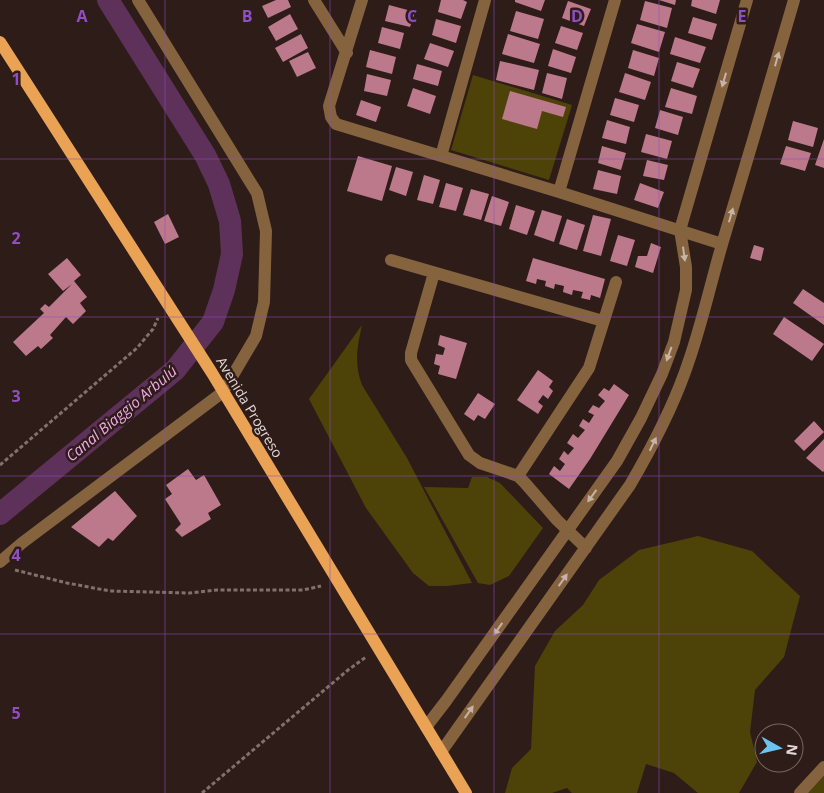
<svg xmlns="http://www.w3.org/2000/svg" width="824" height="793" font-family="'Open Sans',sans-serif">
	<rect width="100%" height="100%" fill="#2e1c18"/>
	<!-- green -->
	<path fill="#4d4309" d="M473 75 572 105 549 180 451 150Z
		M362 325C357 348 354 363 362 385L407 458 472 583 447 586H429L413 573 366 508 309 399Z
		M472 477H487L500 483 543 528 509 576 490 585 478 583 424 487 468 488Z
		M698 536 752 551 800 596 784 657 755 690 750 732 757 762 739 793H698L674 773 646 764 637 793H572L567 788 552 793H505L512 768 531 749 535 666 555 631 583 605 599 580 639 550Z
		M824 776V793H808Z"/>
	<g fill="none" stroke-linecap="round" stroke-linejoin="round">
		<!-- canal -->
		<path stroke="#5e315b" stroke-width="22" d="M0 514 175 370 213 322 224 290 232 254 230 221 219 184 205 155 108 0"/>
	</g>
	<!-- building -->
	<path fill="#bd798c" d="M276 0H288L291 7 268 18 262 6Z
		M441 0H463L467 2 461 19 438 12Z
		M515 0H545L541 11 515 2Z
		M659 0H676L675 5Z
		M692 0H720L716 14 691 6Z
		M568 1 591 9 584 26 562 18Z
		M645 1 672 8 667 28 640 20Z
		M389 5 415 12 410 27 385 21Z
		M516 11 544 19 538 39 510 31Z
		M290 14 298 29 276 41 268 27Z
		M693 17 717 24 712 40 688 33Z
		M436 19 461 26 456 43 432 35Z
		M637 24 665 32 659 52 631 43Z
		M561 26 583 33 577 50 555 43Z
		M382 27 404 33 400 49 378 43Z
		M301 34 308 48 283 62 275 48Z
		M508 34 540 44 534 63 502 54Z
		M675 37 706 47 700 63 670 54Z
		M430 43 454 51 448 67 424 59Z
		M553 49 576 57 571 73 548 66Z
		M370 50 396 57 392 74 366 67Z
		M633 50 659 58 654 76 628 68Z
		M308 52 316 68 297 77 289 61Z
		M500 61 539 70 534 90 496 80Z
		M677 62 700 69 693 88 671 81Z
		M417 64 442 71 438 86 413 79Z
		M547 73 567 78 562 99 542 93Z
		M625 73 651 82 645 100 619 92Z
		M367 74 391 80 387 96 364 91Z
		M413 88 436 96 430 114 407 106Z
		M671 88 697 96 692 114 665 107Z
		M510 91 566 107 563 117 542 111 537 129 502 119Z
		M615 98 639 105 634 122 610 115Z
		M361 100 381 107 376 122 356 115Z
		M660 110 683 117 678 135 655 128Z
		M607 120 630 127 626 144 602 138Z
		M793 121 818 128 813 147 788 140Z
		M646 134 672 141 667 159 641 152Z
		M824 139V168L815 165Z
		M602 146 626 153 621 170 598 163Z
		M786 146 811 153 805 171 780 164Z
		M358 156 392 166 382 201 347 191Z
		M647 160 668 165 664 180 643 176Z
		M396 167 413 172 406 196 389 190Z
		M598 170 621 176 617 194 593 189Z
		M424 175 440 180 433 204 417 200Z
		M446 183 463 188 456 211 439 207Z
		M640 183 664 192 658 208 634 200Z
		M471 189 489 194 481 220 463 215Z
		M492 196 509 202 501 226 484 221Z
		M516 205 535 211 527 235 509 229Z
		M542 210 562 216 554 242 534 235Z
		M168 214 179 237 165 244 154 222Z
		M593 215 611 219 601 256 583 251Z
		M567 219 585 225 577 250 559 244Z
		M618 235 635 240 627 266 610 261Z
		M651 243 661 247 653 273 635 267 638 256H647Z
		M754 245 764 248 761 261 750 258Z
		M67 258 81 275 74 281 87 297 80 303 86 311 73 324 66 317 50 335 53 338 41 349 38 346 26 356 13 342 44 313 40 309 45 304 49 307 72 284 63 291 48 274Z
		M533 258 605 279 600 298 591 295 590 300 581 298 583 292 573 290 572 295 563 292 564 286 555 284 554 289 545 286 546 281 537 279 536 284 526 281Z
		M803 289 824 303V325L793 303Z
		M784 317 824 344 812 361 773 334Z
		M440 335 467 343 456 379 438 374 440 366 434 364 436 354 443 355 445 348 438 345Z
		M538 370 553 381 549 387 553 391 548 399 543 395 538 402 543 406 538 414 517 400Z
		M614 384 629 395 590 459 569 489 549 474 554 466 560 471 565 464 559 459 564 451 568 455 574 448 567 443 573 434 578 438 585 430 579 426 583 419 589 423 594 415 588 412 593 405 599 408 605 401 598 395 604 388 609 391Z
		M478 393 495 404 485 419 478 415 474 421 464 414Z
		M814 421 824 432 804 451 794 441Z
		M824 439V471L823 472 806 458Z
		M188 469 196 480 204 475 221 505 208 513 211 519 182 537 175 530 181 524 165 499 172 494 166 485Z
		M115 491 137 516 113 541 108 538 99 547 71 527Z"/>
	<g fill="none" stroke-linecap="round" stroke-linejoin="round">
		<!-- path -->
		<path stroke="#80716d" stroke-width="3" stroke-dasharray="4 2.5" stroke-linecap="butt" d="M0 465 137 348 153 329 158 318
			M15 570 67 583 110 591 190 593 217 590H303L321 586
			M202 793 348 670 366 657"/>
		<!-- minor -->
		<path stroke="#85633f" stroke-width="12" d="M314 0 347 53
			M362 0 329 106 331 117 336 124 559 192 722 244
			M441 156 485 0
			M559 192 615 0
			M391 260 603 321
			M434 273 411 353V360L469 455 480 463 518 476 525 483 557 520 586 548
			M518 476 589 368 616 282
			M0 562 22 543 223 392 256 336 264 302 266 231 257 193 138 0
			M426 727 446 701 617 461 641 418 662 374 674 342 686 290V267L680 230 747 0
			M441 752 630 485C651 449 671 411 685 372 701 329 710 285 723 241 747 161 771 80 794 0
			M800 793 824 767"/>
		<!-- major -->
		<path stroke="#eaa355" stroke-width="12" d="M0 42 212 373 466 793"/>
	</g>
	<!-- one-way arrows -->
	<defs><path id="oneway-solid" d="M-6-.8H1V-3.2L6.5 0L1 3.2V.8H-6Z" transform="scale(1.25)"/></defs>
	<g fill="#c7b4a7">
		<use href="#oneway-solid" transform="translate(777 59) rotate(-74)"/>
		<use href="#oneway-solid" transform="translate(724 80) rotate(106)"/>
		<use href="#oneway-solid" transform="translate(731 215) rotate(-74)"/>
		<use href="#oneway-solid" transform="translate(684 254) rotate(82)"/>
		<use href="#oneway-solid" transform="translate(669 354) rotate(110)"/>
		<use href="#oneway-solid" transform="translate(653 444) rotate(-64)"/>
		<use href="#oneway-solid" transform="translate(592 496) rotate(126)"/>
		<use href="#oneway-solid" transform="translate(563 580) rotate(-55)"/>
		<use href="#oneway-solid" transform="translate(498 629) rotate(125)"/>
		<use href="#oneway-solid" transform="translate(469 712) rotate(-55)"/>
	</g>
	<!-- grid -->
	<path fill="none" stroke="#904ec3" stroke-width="1" stroke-opacity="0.55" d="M165 0V793M330 0V793M494 0V793M659 0V793M0 159H824M0 317H824M0 476H824M0 634H824"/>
	<g text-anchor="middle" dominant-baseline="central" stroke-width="5" stroke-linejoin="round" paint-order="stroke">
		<!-- street labels -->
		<g font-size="14" fill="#e3d7d4" stroke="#2e1c18">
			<text transform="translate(250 407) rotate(59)">Avenida Progreso</text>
		</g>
		<!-- water labels -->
		<g font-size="15" font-style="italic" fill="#f0a8e9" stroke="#2e1c18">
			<text transform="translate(121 413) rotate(-40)">Canal Biaggio Arbulú</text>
		</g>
	</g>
	<g font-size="16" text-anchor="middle" font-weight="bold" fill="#904ec3" stroke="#2e1c18" stroke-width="5" stroke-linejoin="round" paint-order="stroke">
		<text x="82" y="22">A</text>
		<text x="247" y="22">B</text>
		<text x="412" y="22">C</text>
		<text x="577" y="22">D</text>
		<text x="742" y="22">E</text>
		<text x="16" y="85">1</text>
		<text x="16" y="244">2</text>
		<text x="16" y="402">3</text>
		<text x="16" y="561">4</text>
		<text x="16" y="719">5</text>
	</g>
	<!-- north arrow -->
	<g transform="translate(779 748) rotate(98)"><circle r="24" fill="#2e1c18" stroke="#766763"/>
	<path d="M0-4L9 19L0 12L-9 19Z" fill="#6ac3f1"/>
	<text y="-8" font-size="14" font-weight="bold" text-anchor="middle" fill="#e3d7d4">N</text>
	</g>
</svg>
